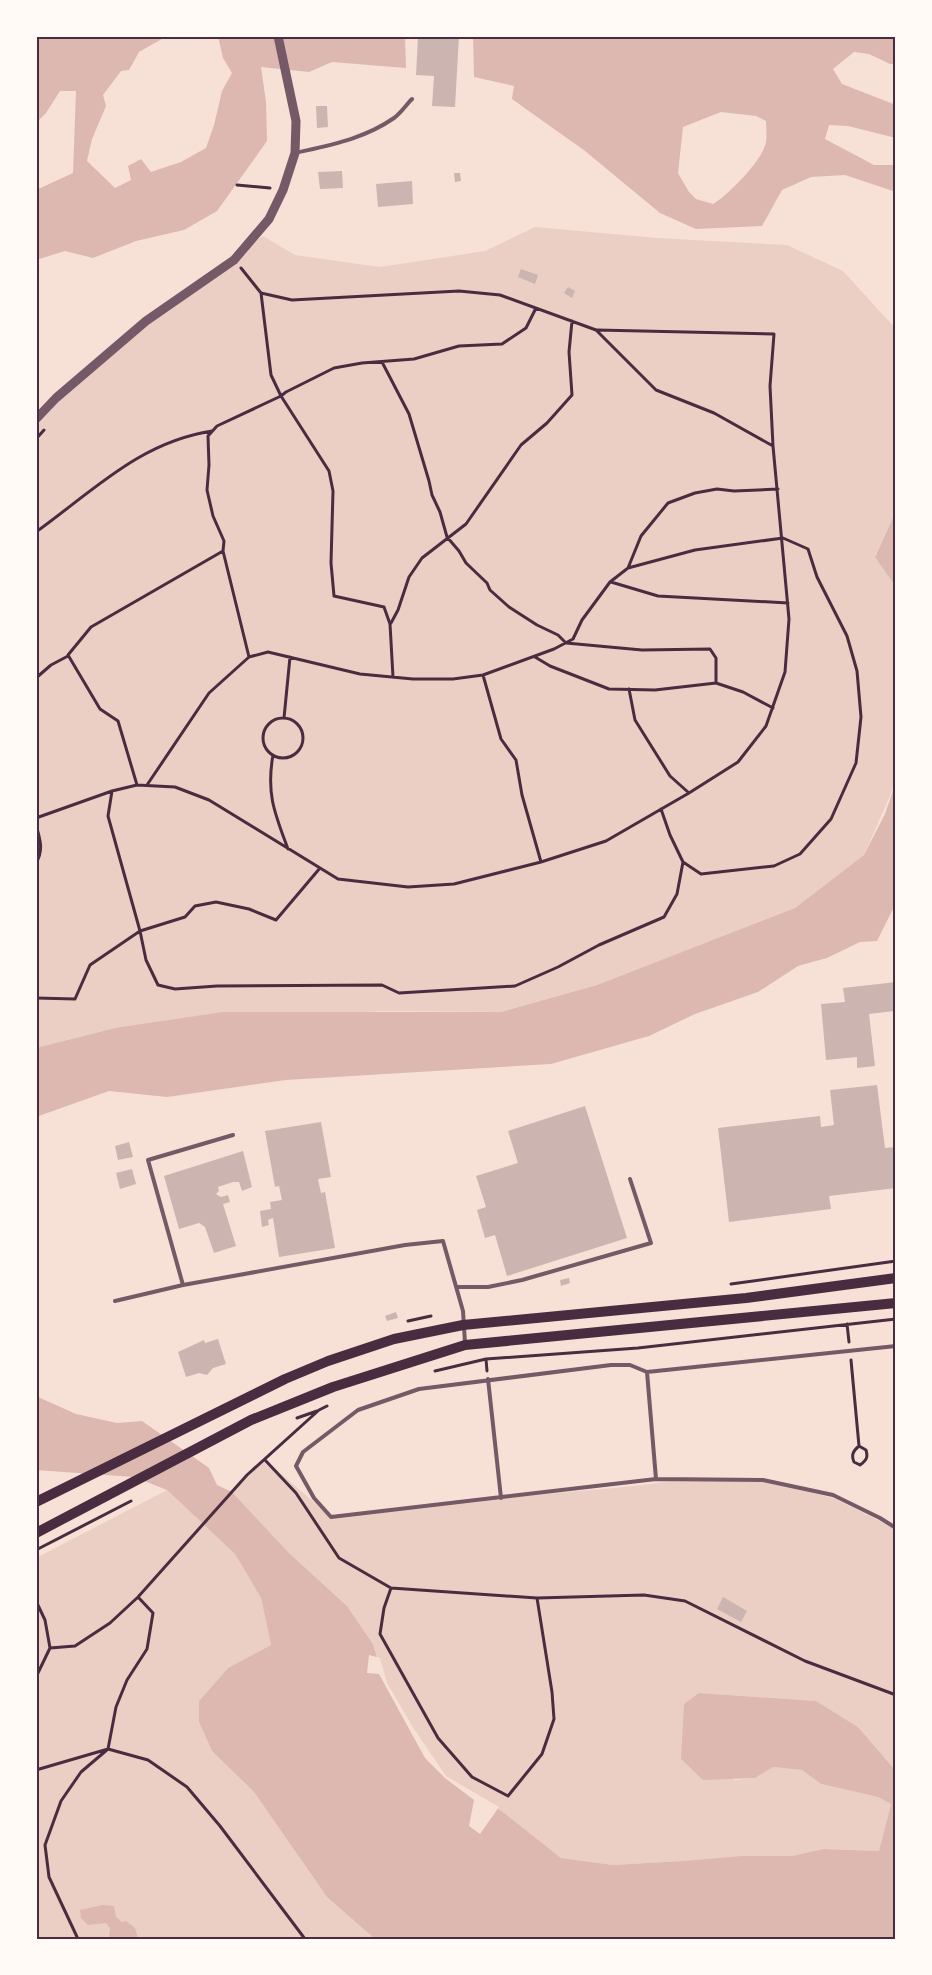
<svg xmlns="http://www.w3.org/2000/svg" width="932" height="1975" font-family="Manrope,sans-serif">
	<rect width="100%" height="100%" fill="#f7e1d7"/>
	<!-- green -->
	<path fill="#ebcfc5" d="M535 227 657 238 787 245 843 271 896 329V511L875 556 896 587V752L894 755 896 782 864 855 795 908 597 985 501 1012 381 1011 115 1028 36 1048V419L56 398 243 249 263 236 295 255 380 267 485 251Z
		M265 1460 331 1517 446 1503 635 1486 687 1479 763 1480 833 1498 896 1529V1771L858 1727 816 1701 699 1693 734 1780 755 1778 773 1767 802 1770 821 1784 878 1797 891 1804 879 1851 823 1849 792 1856H740L683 1861 613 1865 561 1858 503 1812 445 1778 385 1684 373 1644 347 1606 289 1553 232 1492Z
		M167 1490 235 1554 261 1598 271 1645 228 1668 199 1701V1722L212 1751 254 1792 327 1897 375 1939H36V1558Z"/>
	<!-- water -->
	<path fill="#dcb8b0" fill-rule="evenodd" d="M36 36H167L139 52 129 70 121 71 103 95 106 106 92 139 87 161 115 188 131 180 128 166 141 159 151 172 181 162 206 148 214 125 222 91 232 73 223 58 218 36H405L406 68 332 62 309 72 261 67 266 102 267 141 217 211 184 230 136 241 93 258 65 251 36 260V190L73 173 76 91H60L46 113 36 123Z
		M473 36 896 37V64H890L869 54 854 52 833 69 842 84 896 105V138L848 126 829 125 825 139 874 165H896V192L845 175 811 177 782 190 762 226 696 229 660 213 585 151 512 99 514 86 474 77ZM721 112 756 116 766 121C766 129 768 141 764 148 759 163 727 196 713 204L696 199 689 192 678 173 683 127Z
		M896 511V587L875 557Z
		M896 782V907L893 909 877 941 860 942 827 958 798 966 758 992 695 1014 649 1036 551 1064 286 1080 167 1097 109 1091 36 1117V1048L115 1028 223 1012H501L597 985 795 908 864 855 885 814Z
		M36 1396 76 1414 117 1423 142 1421 209 1468 217 1485 232 1492 289 1553 347 1606 373 1644 385 1684 445 1778 503 1812 561 1858 613 1865 683 1861 740 1856H792L823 1849 879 1851 891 1804 878 1797 821 1784 802 1770 773 1767 755 1778 703 1780 681 1759 684 1704 699 1693 816 1701 858 1727 896 1771V1939H375L327 1897 254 1792 212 1751 199 1722V1701L228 1668 271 1645 261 1598 235 1554 167 1490 134 1477 36 1470Z
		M103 1905 114 1906 116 1917 122 1922 126 1921 135 1928 138 1939H109L110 1928 106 1923 88 1925 81 1918 80 1910Z"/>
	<!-- pier -->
	<path fill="#f7e1d7" d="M369 1655 380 1658 387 1683 414 1729 446 1776 499 1807 480 1834 469 1826 474 1800 445 1778 425 1758 379 1674 367 1673Z"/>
	<!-- building -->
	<path fill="#ccb4b1" d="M418 36H459L455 107 432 106 434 76 416 75Z
		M316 106H327L328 127 317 128Z
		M342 171 343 188 320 189 318 172Z
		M454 173H460L461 181 455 182Z
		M412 181 413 204 378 207 376 184Z
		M521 269 538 275 535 284 518 277Z
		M568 287 575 291 572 298 564 293Z
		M896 982V1018L894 1011 869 1014 875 1066 857 1068V1057L826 1060 821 1004 845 1002 843 988Z
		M877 1085 885 1148 896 1147V1188L829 1196 831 1209 729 1222 718 1128 820 1116 821 1127 834 1125 830 1090Z
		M585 1106 627 1238 507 1276 495 1235 485 1238 477 1210 486 1207 476 1176 518 1163 508 1131Z
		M321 1122 331 1177 318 1179 321 1193 325 1192 335 1248 279 1257 273 1218 268 1220 269 1225 262 1227 260 1211 271 1209 270 1202 282 1200 279 1186 275 1187 265 1131Z
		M129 1142 133 1157 118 1160 115 1146Z
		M243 1151 252 1187 242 1191 239 1182H233L218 1187 219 1191 216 1194 221 1197 228 1195 230 1202 223 1204 236 1246 214 1253 205 1227 199 1223 179 1229 164 1176Z
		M132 1169 136 1184 120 1189 116 1173Z
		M569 1278 570 1283 561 1286 560 1280Z
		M396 1312 398 1318 387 1321 385 1316Z
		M218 1339 226 1364 213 1368 207 1375 199 1373 186 1377 178 1352 204 1340 205 1343Z
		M723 1597 747 1611 741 1622 717 1609Z"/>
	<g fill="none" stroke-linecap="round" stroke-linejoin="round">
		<!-- path -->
		<path stroke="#4a2c40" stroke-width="3" d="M237 185 270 188
			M261 293 271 375 281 396 329 471 333 491 331 563 334 596 384 607 390 624 393 677
			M597 330 774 334 770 386 773 446
			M382 362 409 414 429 481 432 495 440 512 447 537 459 551 466 563 487 583 490 590 509 607 537 625 558 635 566 643 642 650 710 649 716 658V683
			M36 439 44 430
			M36 532C93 491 140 442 212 431
			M223 551 249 657
			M628 568 695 550 783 538 808 549 817 577 847 636 857 671 861 717 856 763 831 819 800 854 774 866 701 874 683 862
			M611 582 658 596 788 603
			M391 623 398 610 409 577 422 558 466 524 521 445 547 423 572 395 569 352 572 321
			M535 657 550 666 609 689 655 690 716 683 743 692 773 708
			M483 675 501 739 516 760 522 795 541 862
			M36 678 51 665 68 656
			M629 689 635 720 670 776 689 793
			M284 718 290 657
			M263 738a20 20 0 1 1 40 0a20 20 0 1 1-40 0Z
			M273 755C266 794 275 814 288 849
			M137 785 118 721 100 709 68 655 91 627 223 551 224 541 213 516 207 490 209 465 208 436 217 426 281 396 286 392 334 368 362 363 414 359 459 346 502 344 526 328 536 308
			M147 785 209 693 249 657 268 652 360 674 413 679H453L483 675 554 649 573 639 582 620 610 582 628 568 641 536 668 503 695 493 717 489 734 491 778 489
			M112 791 108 816 140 931 146 960 158 985 175 989 217 986 382 985 399 993 515 986 558 967 599 945 664 917 677 894 683 862 670 835 661 809
			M36 818 112 791 137 785 175 787 209 800 338 879 408 887 454 884 541 862 606 841 689 793 738 762 766 726 785 672 789 619 773 446 714 413 656 390 596 330 500 295 459 291 292 300 261 293 241 268
			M36 825C40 839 44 850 36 863
			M36 998 75 999 90 965 140 931 185 917 195 906 216 902 249 909 276 920 320 868
			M731 1284 896 1261
			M408 1321 431 1316
			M847 1324 849 1342
			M486 1359 487 1371
			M851 1360 859 1446C853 1451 851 1455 854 1462L860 1465C867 1460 868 1457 866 1450L859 1446
			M435 1371 486 1359 638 1348 896 1319
			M297 1418 317 1411
			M265 1460 296 1493 339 1558 391 1588 537 1598 644 1595 685 1601 805 1661 896 1695
			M36 1550 131 1501
			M391 1588 384 1608 380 1634 438 1738 472 1777 508 1796 542 1754 554 1719 552 1692 537 1598
			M36 1601 45 1620 50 1648 36 1677
			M50 1648 75 1646 110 1623 138 1597 247 1475 319 1410 327 1406
			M36 1770 108 1749 148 1760 187 1787 220 1826 305 1939
			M78 1939 49 1877 45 1845 61 1801 81 1772 108 1749 116 1707 127 1680 147 1649 153 1613 138 1597"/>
		<!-- service -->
		<path stroke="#755966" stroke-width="4" d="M295 153C330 145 364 139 394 118 401 113 406 105 412 99
			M183 1285 148 1160 233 1135
			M457 1287H488L522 1280 651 1243 630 1179
			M115 1301 183 1285 405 1245 443 1241 463 1311 465 1343
			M896 1346 647 1372 630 1365H611L419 1389 358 1410 303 1452 296 1466 314 1498 331 1517 656 1479 763 1480 833 1495 880 1518 896 1528
			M647 1372 656 1479
			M488 1379 501 1498"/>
		<!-- tertiary -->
		<path stroke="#755966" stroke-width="9" d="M36 419 56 398 146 321 234 260 269 219 283 190 295 153 296 121 278 36"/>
		<!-- secondary -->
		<path stroke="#4a2c40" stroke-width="10" d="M36 1502 285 1379 328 1361 394 1339 463 1325 746 1298 896 1278
			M36 1533 251 1420 333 1387 465 1345 896 1303"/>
	</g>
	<!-- border -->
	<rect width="932" height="1975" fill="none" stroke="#fffaf5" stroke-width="75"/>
	<rect x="38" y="38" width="856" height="1900" fill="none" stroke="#4a2c40" stroke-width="2"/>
</svg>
